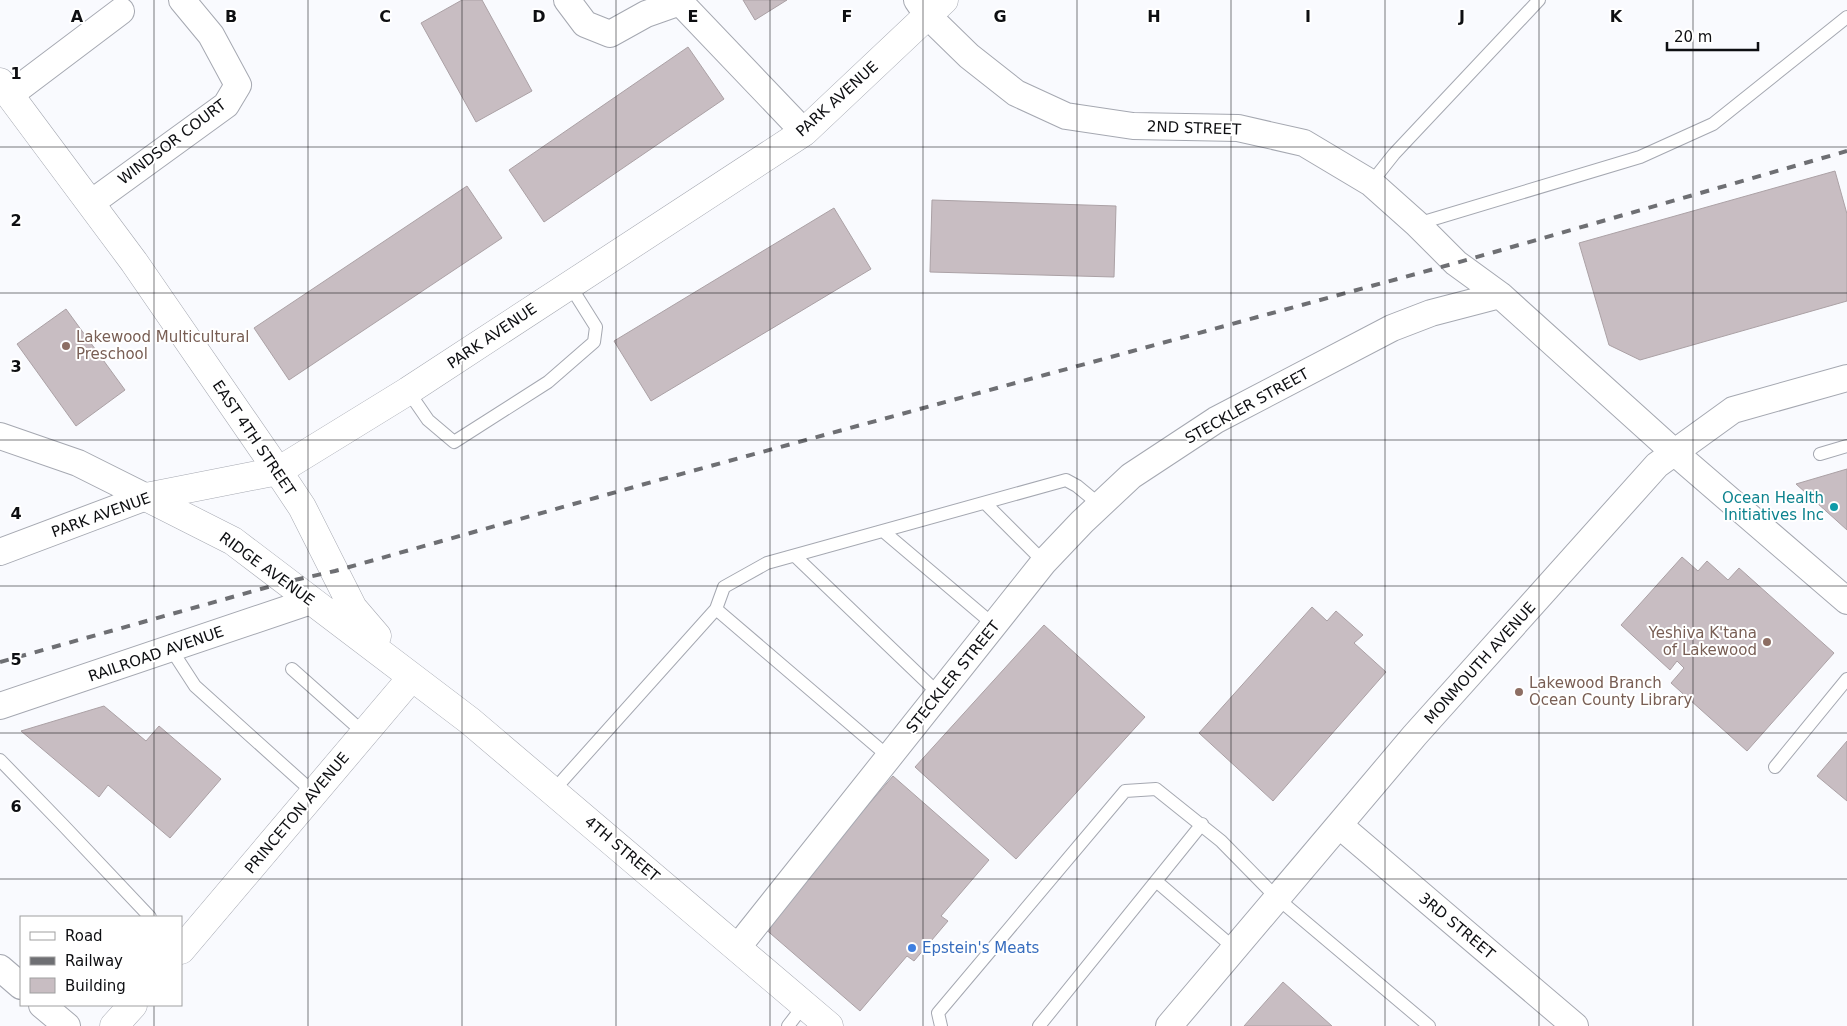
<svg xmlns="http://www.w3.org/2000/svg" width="1847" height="1026" font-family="'DejaVu Sans',sans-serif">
	<rect width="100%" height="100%" fill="#f9fafe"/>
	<!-- building -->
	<path fill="#c8bdc2" stroke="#aba1a5" d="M462 0H482L532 91 476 122 421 23Z
		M743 0H787L755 20Z
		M688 47 724 99 544 222 509 170Z
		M1835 171 1847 214V301L1640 360 1609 345 1579 243Z
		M467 186 502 238 289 380 254 328Z
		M932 200 1116 206 1114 277 930 272Z
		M834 208 871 269 651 401 614 341Z
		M66 309 125 390 76 426 17 344Z
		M1847 469V530L1796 484Z
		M1682 557 1698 571 1707 561 1728 580 1739 568 1834 653 1747 751 1671 683 1684 668 1677 661 1670 670 1621 625Z
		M1312 607 1327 621 1336 611 1363 635 1354 643 1386 672 1273 801 1199 733Z
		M1044 625 1145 717 1016 859 915 767Z
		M104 706 146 741 159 726 221 779 170 838 108 785 99 797 21 731Z
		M1847 741V801L1817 776Z
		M893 776 989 860 941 916 948 921 914 961 907 956 860 1011 763 927Z
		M1283 982 1332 1026H1244Z"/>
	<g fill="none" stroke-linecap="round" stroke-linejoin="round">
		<defs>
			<path id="service" d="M1371 183 1394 154 1539 0
				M1417 224 1640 157 1713 124 1847 17
				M408 391 428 420 454 442 548 382 594 342 596 327 569 284
				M1820 454 1847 446
				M985 503 1044 562
				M883 531 994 625
				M795 556 939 694
				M171 649 195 686 314 793
				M292 669 364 733
				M889 757 716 609 724 587 767 563 1066 480 1077 486 1100 505
				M0 760 63 825 150 917
				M1775 767 1847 679
				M553 791 716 609
				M1156 881 1234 948
				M788 1026 804 1005
				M941 1026 938 1013 1125 791 1156 789 1221 841 1277 898 1429 1026
				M1039 1026 1202 824"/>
			<path id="minor" d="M567 0 585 24 610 34 646 14 680 2
				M678 0 804 132
				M917 0 928 16 969 56 1016 93 1066 116 1133 126 1238 128 1304 143 1371 183 1417 224 1456 263 1500 295
				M11 94 121 11
				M91 203 226 105 238 85 211 35 182 0
				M0 436 78 463 146 497
				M0 552 146 497
				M0 706 311 601
				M1339 825 1575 1026
				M737 948 1044 562 1082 522 1131 476 1216 420 1392 328 1431 313 1500 295 1674 452 1847 601
				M0 968 21 986
				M42 1005 67 1026
				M1169 1026 1415 735 1657 465 1733 410 1847 378"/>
			<path id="tertiary" d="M0 82 134 262 278 471 302 507 353 608 377 636
				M146 497 278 471 408 391 804 132 944 0
				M146 497 233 541 470 721 829 1026
				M181 950 412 677
				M114 1026 133 1005"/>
		</defs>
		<!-- service casing -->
		<use href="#service" stroke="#a5a8b1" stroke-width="14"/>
		<!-- minor casing -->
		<use href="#minor" stroke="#a5a8b1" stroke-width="28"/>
		<!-- tertiary casing -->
		<use href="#tertiary" stroke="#a5a8b1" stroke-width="29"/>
		<!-- service -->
		<use href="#service" stroke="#fff" stroke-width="12"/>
		<!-- minor -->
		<use href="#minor" stroke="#fff" stroke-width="26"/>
		<!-- tertiary -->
		<use href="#tertiary" stroke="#fff" stroke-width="28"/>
		<!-- rail -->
		<path stroke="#6e6f73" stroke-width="4" stroke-dasharray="9 9" stroke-linecap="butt" d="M0 662 286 582 335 571 659 480 1456 263 1847 151"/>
	</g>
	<!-- grid -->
	<path fill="none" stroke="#0e0f12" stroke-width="1" stroke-opacity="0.55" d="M154 0V917M308 0V1026M462 0V1026M616 0V1026M770 0V1026M923 0V1026M1077 0V1026M1231 0V1026M1385 0V1026M1539 0V1026M1693 0V1026M0 147H1847M0 293H1847M0 440H1847M0 586H1847M0 733H1847M0 879H1847M154 1005V1026"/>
	<!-- markers -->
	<g fill="#8d6e63" stroke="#fff" stroke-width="2">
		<circle cx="66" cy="346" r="5"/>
		<circle cx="1767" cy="642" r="5"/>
		<circle cx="1519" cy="692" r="5"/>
	</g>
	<circle fill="#0f9aa8" stroke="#fff" stroke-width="2" cx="1834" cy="507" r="5"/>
	<circle fill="#3f7fe0" stroke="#fff" stroke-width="2" cx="912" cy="948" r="5"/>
	<g text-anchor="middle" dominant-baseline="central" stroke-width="4" stroke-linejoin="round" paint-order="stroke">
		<!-- street labels -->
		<g font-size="15" fill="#0e0f12" stroke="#fff">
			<text transform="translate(837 99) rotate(-42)">PARK AVENUE</text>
			<text transform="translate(1194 128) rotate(2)">2ND STREET</text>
			<text transform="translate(172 142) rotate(-37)">WINDSOR COURT</text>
			<text transform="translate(492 336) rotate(-34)">PARK AVENUE</text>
			<text transform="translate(1247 406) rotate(-29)">STECKLER STREET</text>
			<text transform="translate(254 438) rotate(56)">EAST 4TH STREET</text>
			<text transform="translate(101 515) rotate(-20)">PARK AVENUE</text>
			<text transform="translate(267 569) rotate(36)">RIDGE AVENUE</text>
			<text transform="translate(156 654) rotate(-19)">RAILROAD AVENUE</text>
			<text transform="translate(1480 663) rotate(-48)">MONMOUTH AVENUE</text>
			<text transform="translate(953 677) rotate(-51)">STECKLER STREET</text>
			<text transform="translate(297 813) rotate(-50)">PRINCETON AVENUE</text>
			<text transform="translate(622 849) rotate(40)">4TH STREET</text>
			<text transform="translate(1457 926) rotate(40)">3RD STREET</text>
		</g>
		<!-- education labels -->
		<g font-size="15" fill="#785e54" stroke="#fff" text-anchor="start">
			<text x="76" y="337">Lakewood Multicultural<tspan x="76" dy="17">Preschool</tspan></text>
			<text x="1757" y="633" text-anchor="end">Yeshiva K'tana<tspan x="1757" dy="17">of Lakewood</tspan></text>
			<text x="1529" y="683">Lakewood Branch<tspan x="1529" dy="17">Ocean County Library</tspan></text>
		</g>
		<!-- culture labels -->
		<g font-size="15" fill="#0d838f" stroke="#fff" text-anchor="end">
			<text x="1824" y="498">Ocean Health<tspan x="1824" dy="17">Initiatives Inc</tspan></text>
		</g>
		<!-- shop labels -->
		<g font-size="15" fill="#366cbe" stroke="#fff" text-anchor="start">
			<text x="922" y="948">Epstein's Meats</text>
		</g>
	</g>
	<g font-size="16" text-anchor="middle" font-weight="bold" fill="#0e0f12" stroke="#fff" stroke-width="4" stroke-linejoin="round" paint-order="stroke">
		<text x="77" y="22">A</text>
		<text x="231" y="22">B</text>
		<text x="385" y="22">C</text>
		<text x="539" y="22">D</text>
		<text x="693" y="22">E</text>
		<text x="847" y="22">F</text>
		<text x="1000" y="22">G</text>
		<text x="1154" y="22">H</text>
		<text x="1308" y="22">I</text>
		<text x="1462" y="22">J</text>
		<text x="1616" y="22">K</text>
		<text x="16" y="79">1</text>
		<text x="16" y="226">2</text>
		<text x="16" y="372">3</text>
		<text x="16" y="519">4</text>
		<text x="16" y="665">5</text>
		<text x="16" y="812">6</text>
	</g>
	<!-- legend -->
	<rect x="20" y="916" width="162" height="90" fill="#ffffff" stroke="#9f9fa0"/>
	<rect x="30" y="932" width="25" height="8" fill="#ffffff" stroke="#9f9fa0"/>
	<text x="65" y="941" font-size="15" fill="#0e0f12">Road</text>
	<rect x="30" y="957" width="25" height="8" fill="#6e6f73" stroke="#9f9fa0"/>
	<text x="65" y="966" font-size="15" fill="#0e0f12">Railway</text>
	<rect x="30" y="978" width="25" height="15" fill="#c8bdc2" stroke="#9f9fa0"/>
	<text x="65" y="991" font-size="15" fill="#0e0f12">Building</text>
	<!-- scale -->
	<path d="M1667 42v8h91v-8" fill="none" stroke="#0e0f12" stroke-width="2.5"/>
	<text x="1674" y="42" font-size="15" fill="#0e0f12" stroke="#ffffff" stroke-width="4" paint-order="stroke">20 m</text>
</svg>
